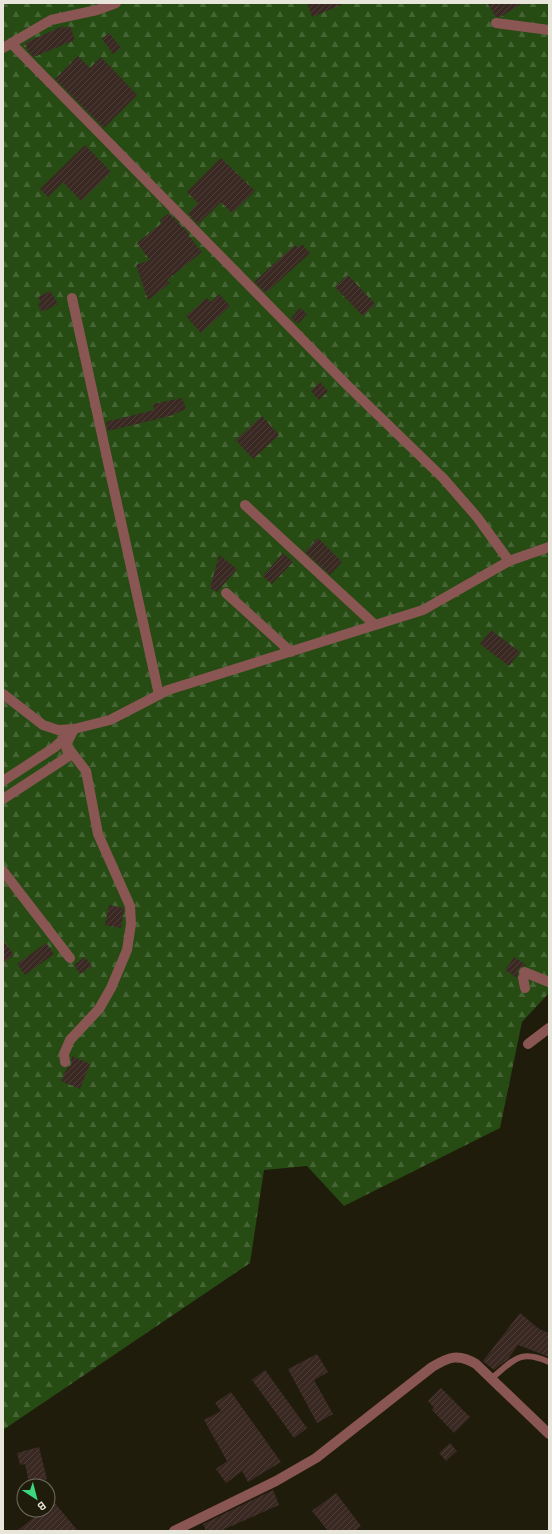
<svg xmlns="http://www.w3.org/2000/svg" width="552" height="1534" font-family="Manrope,sans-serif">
	<defs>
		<pattern id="forest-firs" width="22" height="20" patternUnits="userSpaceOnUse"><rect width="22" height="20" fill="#264b13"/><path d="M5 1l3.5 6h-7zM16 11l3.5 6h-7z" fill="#466535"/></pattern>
		<pattern id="building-hatch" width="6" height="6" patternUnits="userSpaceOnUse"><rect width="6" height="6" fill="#3a2823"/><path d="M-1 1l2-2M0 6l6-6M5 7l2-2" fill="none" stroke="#4d3d38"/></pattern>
	</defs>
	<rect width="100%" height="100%" fill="#201c0c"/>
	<!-- forest -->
	<path fill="url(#forest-firs)" d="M3 3H549V993L522 1022 500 1128 344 1206 307 1166 264 1170 250 1263 3 1430Z"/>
	<!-- building -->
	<path fill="url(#building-hatch)" d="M307 3H345L312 17Z
		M487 3H523L500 17H496Z
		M63 26 64 28 70 26 75 40 34 57 28 51 25 43Z
		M109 33 121 48 113 54 102 39Z
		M78 56 90 68 101 57 137 95 104 128 55 79Z
		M85 145 111 172 81 201 63 182 48 197 40 189Z
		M221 158 255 191 232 213 221 202 198 224 188 214 198 203 187 192Z
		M169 213 189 234 188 235 202 252 167 280 170 283 148 300 136 265 150 260 137 243 162 223 160 220Z
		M302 244 310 253 266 293 254 282 295 245 298 248Z
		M348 275 375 304 363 316 335 287Z
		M50 291 58 304 42 312 38 304 41 302 38 297Z
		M219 294 230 306 201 333 186 316 207 298 211 302Z
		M300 308 307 314 298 324 291 318Z
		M320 382 328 391 319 400 311 391Z
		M182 398 186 409 170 416 108 431 106 422 154 410 153 404Z
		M262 416 279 435 253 459 236 440Z
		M318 538 342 562 330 575 305 552Z
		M283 553 293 562 272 584 263 576Z
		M219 555 237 569 217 592 210 588Z
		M491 630 520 652 509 666 480 644Z
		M109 905 124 908 121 928 105 925Z
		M3 940 14 955 3 963Z
		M46 943 54 954 25 975 17 964Z
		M85 957 92 966 80 974 74 965Z
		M514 957 526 965 518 969 517 978 505 970Z
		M72 1056 90 1064 80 1089 61 1081 67 1068 71 1065Z
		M520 1313 539 1329 549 1333V1357L518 1345 508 1359 494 1370 483 1361Z
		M317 1354 328 1372 314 1380 333 1414 317 1423 288 1369Z
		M265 1370 307 1428 294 1438 252 1380Z
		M441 1388 470 1417 454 1433 432 1410 434 1408 428 1401Z
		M231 1392 281 1462 248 1482 242 1471 226 1483 216 1469 227 1461 204 1420 221 1411 215 1403Z
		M450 1443 457 1451 446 1461 439 1453Z
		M39 1447 47 1479 29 1483 25 1464 20 1465 17 1453Z
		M273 1490 279 1505 220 1531H206L203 1524Z
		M336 1493 361 1526 355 1531H328L312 1511Z
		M53 1501 78 1531H17L43 1510H48V1506Z"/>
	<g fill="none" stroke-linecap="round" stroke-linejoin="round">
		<!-- service -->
		<path stroke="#8a5653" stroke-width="6" d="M491 1379C513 1361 519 1348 549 1362"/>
		<!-- minor -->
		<path stroke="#8a5653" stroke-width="10" d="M496 23 549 30
			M11 43 348 386 443 478 477 517 509 561
			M3 48 51 20 97 10 116 3
			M72 298 159 695
			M245 505 375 625
			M226 593 291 652
			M3 694 43 725 58 730 74 729 110 720 168 690 423 610 509 561 549 547
			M3 781 55 747 74 729 66 745 86 771 98 834 130 906 131 924 127 950 111 988 99 1009 70 1040 64 1054 65 1062
			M3 799 69 756 66 747
			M3 871 70 958
			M524 972 549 982
			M525 988 523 978 526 973
			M528 1044 549 1028
			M174 1531 276 1481 316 1458 432 1367C449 1357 458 1353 476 1364L549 1434"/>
	</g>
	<!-- border -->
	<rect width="552" height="1534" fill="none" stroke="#e8e6db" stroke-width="8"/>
	<!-- north arrow -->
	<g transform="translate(36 1498) rotate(144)"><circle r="19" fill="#201c0c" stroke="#706d5f"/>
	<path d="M0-3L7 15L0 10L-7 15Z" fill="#3ad77f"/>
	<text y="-6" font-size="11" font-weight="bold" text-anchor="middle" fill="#e8e6db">B</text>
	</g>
</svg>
